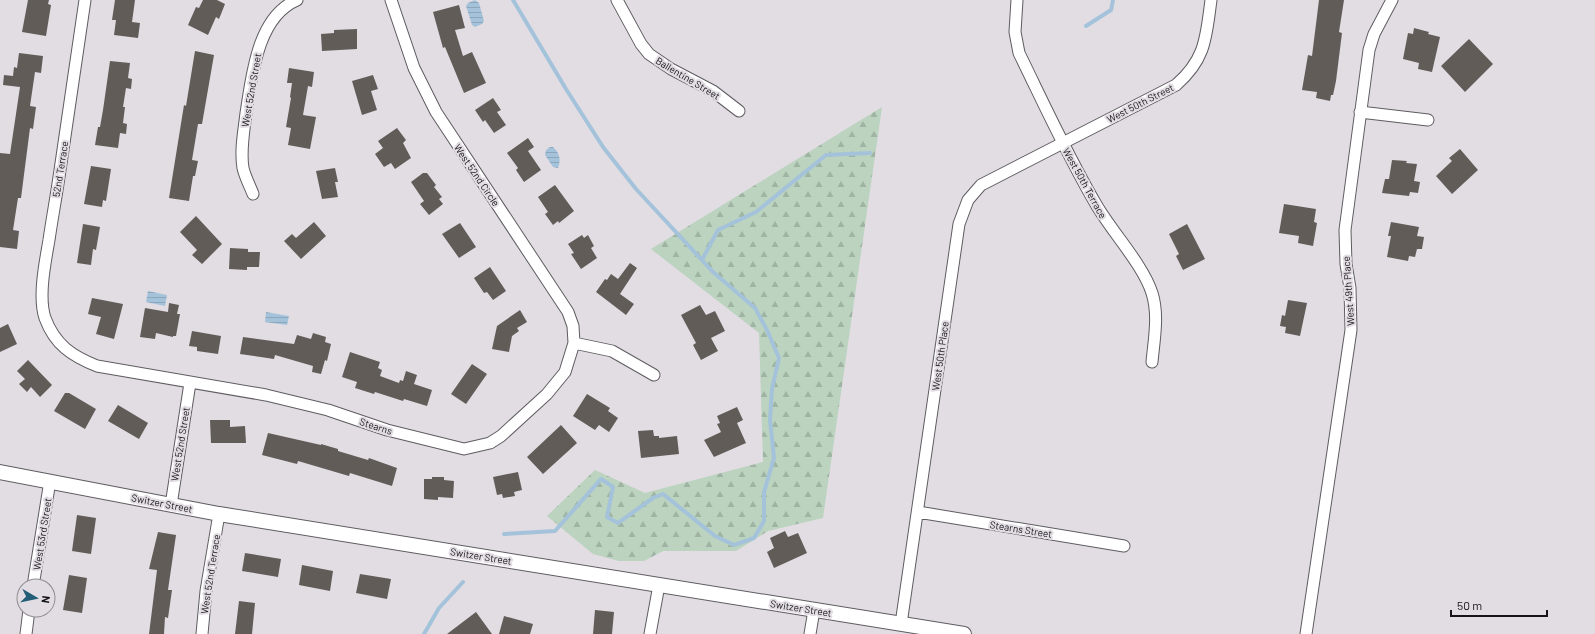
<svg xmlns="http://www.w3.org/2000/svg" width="1595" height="634" font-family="Barlow,sans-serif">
	<defs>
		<pattern id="forest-firs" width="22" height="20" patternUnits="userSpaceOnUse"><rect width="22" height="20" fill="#bbd3bf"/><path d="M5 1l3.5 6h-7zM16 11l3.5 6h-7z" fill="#a0b4a3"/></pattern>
		<pattern id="water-rules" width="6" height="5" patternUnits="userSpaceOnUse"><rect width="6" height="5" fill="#a4c3db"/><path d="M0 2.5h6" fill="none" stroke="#8ca7bb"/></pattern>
	</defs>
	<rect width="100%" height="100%" fill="#e1dde3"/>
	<!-- forest -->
	<path fill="url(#forest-firs)" d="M882 107 823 518 768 531 736 551H663L644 561H619L593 554 547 516 595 470 645 493 763 462 759 333 651 249Z"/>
	<!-- water -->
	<path fill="url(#water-rules)" d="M475 0 479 3 484 21 482 24 475 27 472 25 466 6 468 3Z
		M550 147H553C560 153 561 160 558 168L553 167 545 155 546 150Z
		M148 291 167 295 165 306 146 302Z
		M266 312 289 316 287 325 265 322Z"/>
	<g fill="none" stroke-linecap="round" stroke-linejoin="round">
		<!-- stream -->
		<path stroke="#a4c3db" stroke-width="4" d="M1086 26 1111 10 1113 0
			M702 260 718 230 756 212 826 155 870 153
			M504 534 555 531 601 479 613 487 607 517 618 523 653 498 663 494 715 536 734 545 754 538 764 521V492L774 458 770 420 772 389 779 358 767 330 755 308 713 272 636 189 603 147 566 89 513 0
			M424 634 439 608 463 582"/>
	</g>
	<!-- building -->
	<path fill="#625c59" d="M28 0H49L48 4 51 5 46 36 22 32Z
		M115 0H135L132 22 140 23 138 38 114 35 116 20H112Z
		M203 0H217L225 4 219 19 216 17 208 35 188 25 196 7 199 8Z
		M1319 0H1344L1339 32 1342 33 1336 81 1333 95H1331L1330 101 1316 98 1317 92 1302 90 1308 55 1312 56Z
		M459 5 465 28 455 30 463 56 472 52 486 83 464 93 445 47 443 48 433 12Z
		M1414 28 1429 32 1428 34 1440 37 1432 72 1418 69 1419 63 1403 59 1408 33 1413 34Z
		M357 29V49L322 51 321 34 334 33V30Z
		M1469 39 1493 64 1465 92 1441 66Z
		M195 51 214 55 202 124H198L192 160 198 161 195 176H193L189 201 169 198 184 105 186 106Z
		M19 53 43 56 41 73 35 72 30 106 36 107 33 129 30 128 21 198H18L13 230 19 231 17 249 0 247V153L10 154 20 87 3 85 4 75 13 76 14 67 17 68Z
		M110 61 130 63 128 78 132 79 131 89 126 88 123 107H125L123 123 127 124 126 134 120 133 118 148 95 145 98 127H100L103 110Z
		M289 68 314 72 312 87 308 86 303 115 316 117 310 149 288 145 291 128 286 127 291 98 290 97 292 83H287Z
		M373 75 378 89 371 91 377 110 362 115 352 81Z
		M493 98 501 110 497 112 506 125 494 133 485 120 483 122 475 110Z
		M397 128 406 140 403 143 411 158 395 169 391 163 384 167 375 154 383 148 378 141Z
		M528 138 534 147 528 151 541 170 524 182 516 170 518 168 507 153Z
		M1460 149 1478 170 1452 194 1436 176 1452 161 1449 158Z
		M1392 160 1407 161 1406 163 1417 164 1414 181 1420 182 1418 193 1410 192 1409 196 1382 193 1385 179H1389Z
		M91 166 111 169 106 201 103 200 102 207 84 204Z
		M335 168 338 182H335L338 197 322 199 316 171Z
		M423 173H427L436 185 434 187 442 197 439 199 443 204 429 215 420 204 424 201 411 182Z
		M555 185 574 211 559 223 558 221 553 225 545 214 548 212 538 197Z
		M1284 204 1316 209 1314 222 1317 223 1313 246 1298 243 1299 236 1279 233Z
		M196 216 222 244 202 264 192 255 197 250 180 232Z
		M314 222 326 236 301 259 284 241 292 234 296 238Z
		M1391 222 1419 227 1417 236 1424 237 1422 249H1417L1415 257 1409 256 1408 261 1387 257 1391 236H1388Z
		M460 223 476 247 459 258 442 234Z
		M83 224 100 227 96 250 93 249 91 265 77 263Z
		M1187 224 1205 259 1183 270 1176 256 1179 254 1169 234Z
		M582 235 584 238 588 235 594 246 591 248 597 258 581 269 571 254 574 253 568 244Z
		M230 248 248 249V252H260L259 267H247V270L229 269Z
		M630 263 637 268 620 294 634 304 626 315 596 292 605 279 607 280 611 274 618 279Z
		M490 267 506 291 493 300 487 292 484 293 474 278Z
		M92 298 123 304 114 339 96 334 101 317 88 314Z
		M1288 300 1307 303 1300 336 1285 333 1286 327 1280 326 1282 315 1285 316Z
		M169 303 179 305 177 314H180L176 336H173V337L156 333 155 339 140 337 145 308 168 312Z
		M700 305 706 315 715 311 725 331 711 338 718 351 701 360 693 345 696 343 681 315Z
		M520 310 527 322 517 328 519 331 512 336 509 352 492 349 497 326Z
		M8 324 17 344 0 352V328Z
		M192 331 221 336 218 354 197 351V347L189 346Z
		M313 333 326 337 325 342 331 344 327 361 325 360 321 374 312 372 313 366 275 355 274 359 240 354 243 337 294 344 297 335 311 339Z
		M350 352 380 362 378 368 382 370 380 376 399 383 400 380 403 381 406 371 417 375 414 384 432 390 427 406 404 399 403 401 375 392 374 394 355 388 357 382 342 377Z
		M28 360 52 385 40 397 31 387 27 392 19 384 25 379 17 371Z
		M472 364 487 374 466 404 451 394Z
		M65 393H69L96 409 85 429 54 411Z
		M587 394 610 408 608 411 618 418 609 432 599 425 595 430 573 416Z
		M118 405 148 423 139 439 108 421Z
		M737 407 743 420 737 423 746 443 714 457 704 440 721 432 717 424 720 423 717 416Z
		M210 420H230V427L245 426 246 443H211Z
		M561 425 577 443 543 474 527 457Z
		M653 430 654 436H659V438L677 436 679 454 641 458 638 431Z
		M268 433 321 445V444L338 449V451L368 460 369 458 397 468 392 486 350 473 349 476 298 461 297 464 262 455Z
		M518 472 522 490 514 492 515 496 503 498 502 494 497 495 493 477Z
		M432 477H444V480L454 481 453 498 438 497V500L424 499V479H432Z
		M77 515 96 518 91 554 72 551Z
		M785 531 788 537 798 533 807 553 774 568 767 552 774 548 770 538Z
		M158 532 176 535 168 590H172L168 618 165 617 164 634H149L157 570 149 569Z
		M245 553 281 559 278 577 242 571Z
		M302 565 333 571 330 591 299 585Z
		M360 574 391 579 387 599 356 593Z
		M69 575 87 578 82 613 63 610Z
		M239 601 255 603 252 634H235Z
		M595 610 614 612 612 634H593Z
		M476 612 492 634H447Z
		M504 616 533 624 530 634H499Z"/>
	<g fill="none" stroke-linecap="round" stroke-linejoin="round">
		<defs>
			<path id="minor" d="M85 0C76 59 68 118 59 177 56 198 52 219 49 240 45 263 38 297 45 318 55 345 72 356 97 366L266 395 328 410 387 430 464 449 490 443 501 436 547 394 565 372 574 343 573 326 568 312 436 112 414 68 391 0
				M617 0 641 44 649 54 671 69 713 91 739 111
				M1017 0 1015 32 1019 53C1044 104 1068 157 1097 206 1113 233 1143 265 1152 293 1159 315 1154 340 1152 362
				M1360 112 1428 120
				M253 194C250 186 245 177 243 168 240 150 244 131 246 113 252 76 257 17 297 0
				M574 343 612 351 654 375
				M171 505 190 383
				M918 512 1124 546
				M33 586 50 481
				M901 624 959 224 968 200 981 185 1176 85C1206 59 1206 37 1211 0
				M26 634 29 610
				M202 634 206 591 219 514
				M650 634 659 585
				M810 634 814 610
				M1306 634 1351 330 1350 288 1346 264 1345 230 1369 50 1374 34 1392 0"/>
			<path id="tertiary" d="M0 472 219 514 964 634"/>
		</defs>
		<!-- minor casing -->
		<use href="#minor" stroke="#5f5c61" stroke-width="13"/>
		<!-- tertiary casing -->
		<use href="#tertiary" stroke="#5f5c61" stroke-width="16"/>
		<!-- minor -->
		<use href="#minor" stroke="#fff" stroke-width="11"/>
		<!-- tertiary -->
		<use href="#tertiary" stroke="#fff" stroke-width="14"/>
	</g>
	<g text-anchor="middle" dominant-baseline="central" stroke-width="4" stroke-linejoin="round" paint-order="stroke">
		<!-- street labels -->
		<g font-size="10" fill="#151416" stroke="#e1dde3">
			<text transform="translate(688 78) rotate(31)">Ballentine Street</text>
			<text transform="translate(251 90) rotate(-80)">West 52nd Street</text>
			<text transform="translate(1140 103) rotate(-27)">West 50th Street</text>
			<text transform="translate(60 169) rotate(-81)">52nd Terrace</text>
			<text transform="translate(477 175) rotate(56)">West 52nd Circle</text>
			<text transform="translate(1085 183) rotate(61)">West 50th Terrace</text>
			<text transform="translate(1348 291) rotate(-94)">West 49th Place</text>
			<text transform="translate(940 356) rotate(-82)">West 50th Place</text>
			<text transform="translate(376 426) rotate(18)">Stearns</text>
			<text transform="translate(180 444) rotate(-81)">West 52nd Street</text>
			<text transform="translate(162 503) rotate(11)">Switzer Street</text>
			<text transform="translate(1021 529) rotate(9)">Stearns Street</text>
			<text transform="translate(42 534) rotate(-81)">West 53rd Street</text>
			<text transform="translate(481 556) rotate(9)">Switzer Street</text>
			<text transform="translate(210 574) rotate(-81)">West 52nd Terrace</text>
			<text transform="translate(801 608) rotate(9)">Switzer Street</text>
		</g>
	</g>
	<!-- north arrow -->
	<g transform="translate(36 598) rotate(99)"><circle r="19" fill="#e1dde3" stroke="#8f8d91"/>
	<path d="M0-3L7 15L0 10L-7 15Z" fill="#235e77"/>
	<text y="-6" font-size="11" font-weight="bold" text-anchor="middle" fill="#151416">N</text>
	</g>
	<!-- scale -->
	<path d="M1451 610v6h96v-6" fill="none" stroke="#151416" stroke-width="2"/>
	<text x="1457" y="610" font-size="12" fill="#151416" stroke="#e1dde3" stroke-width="3" paint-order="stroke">50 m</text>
</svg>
